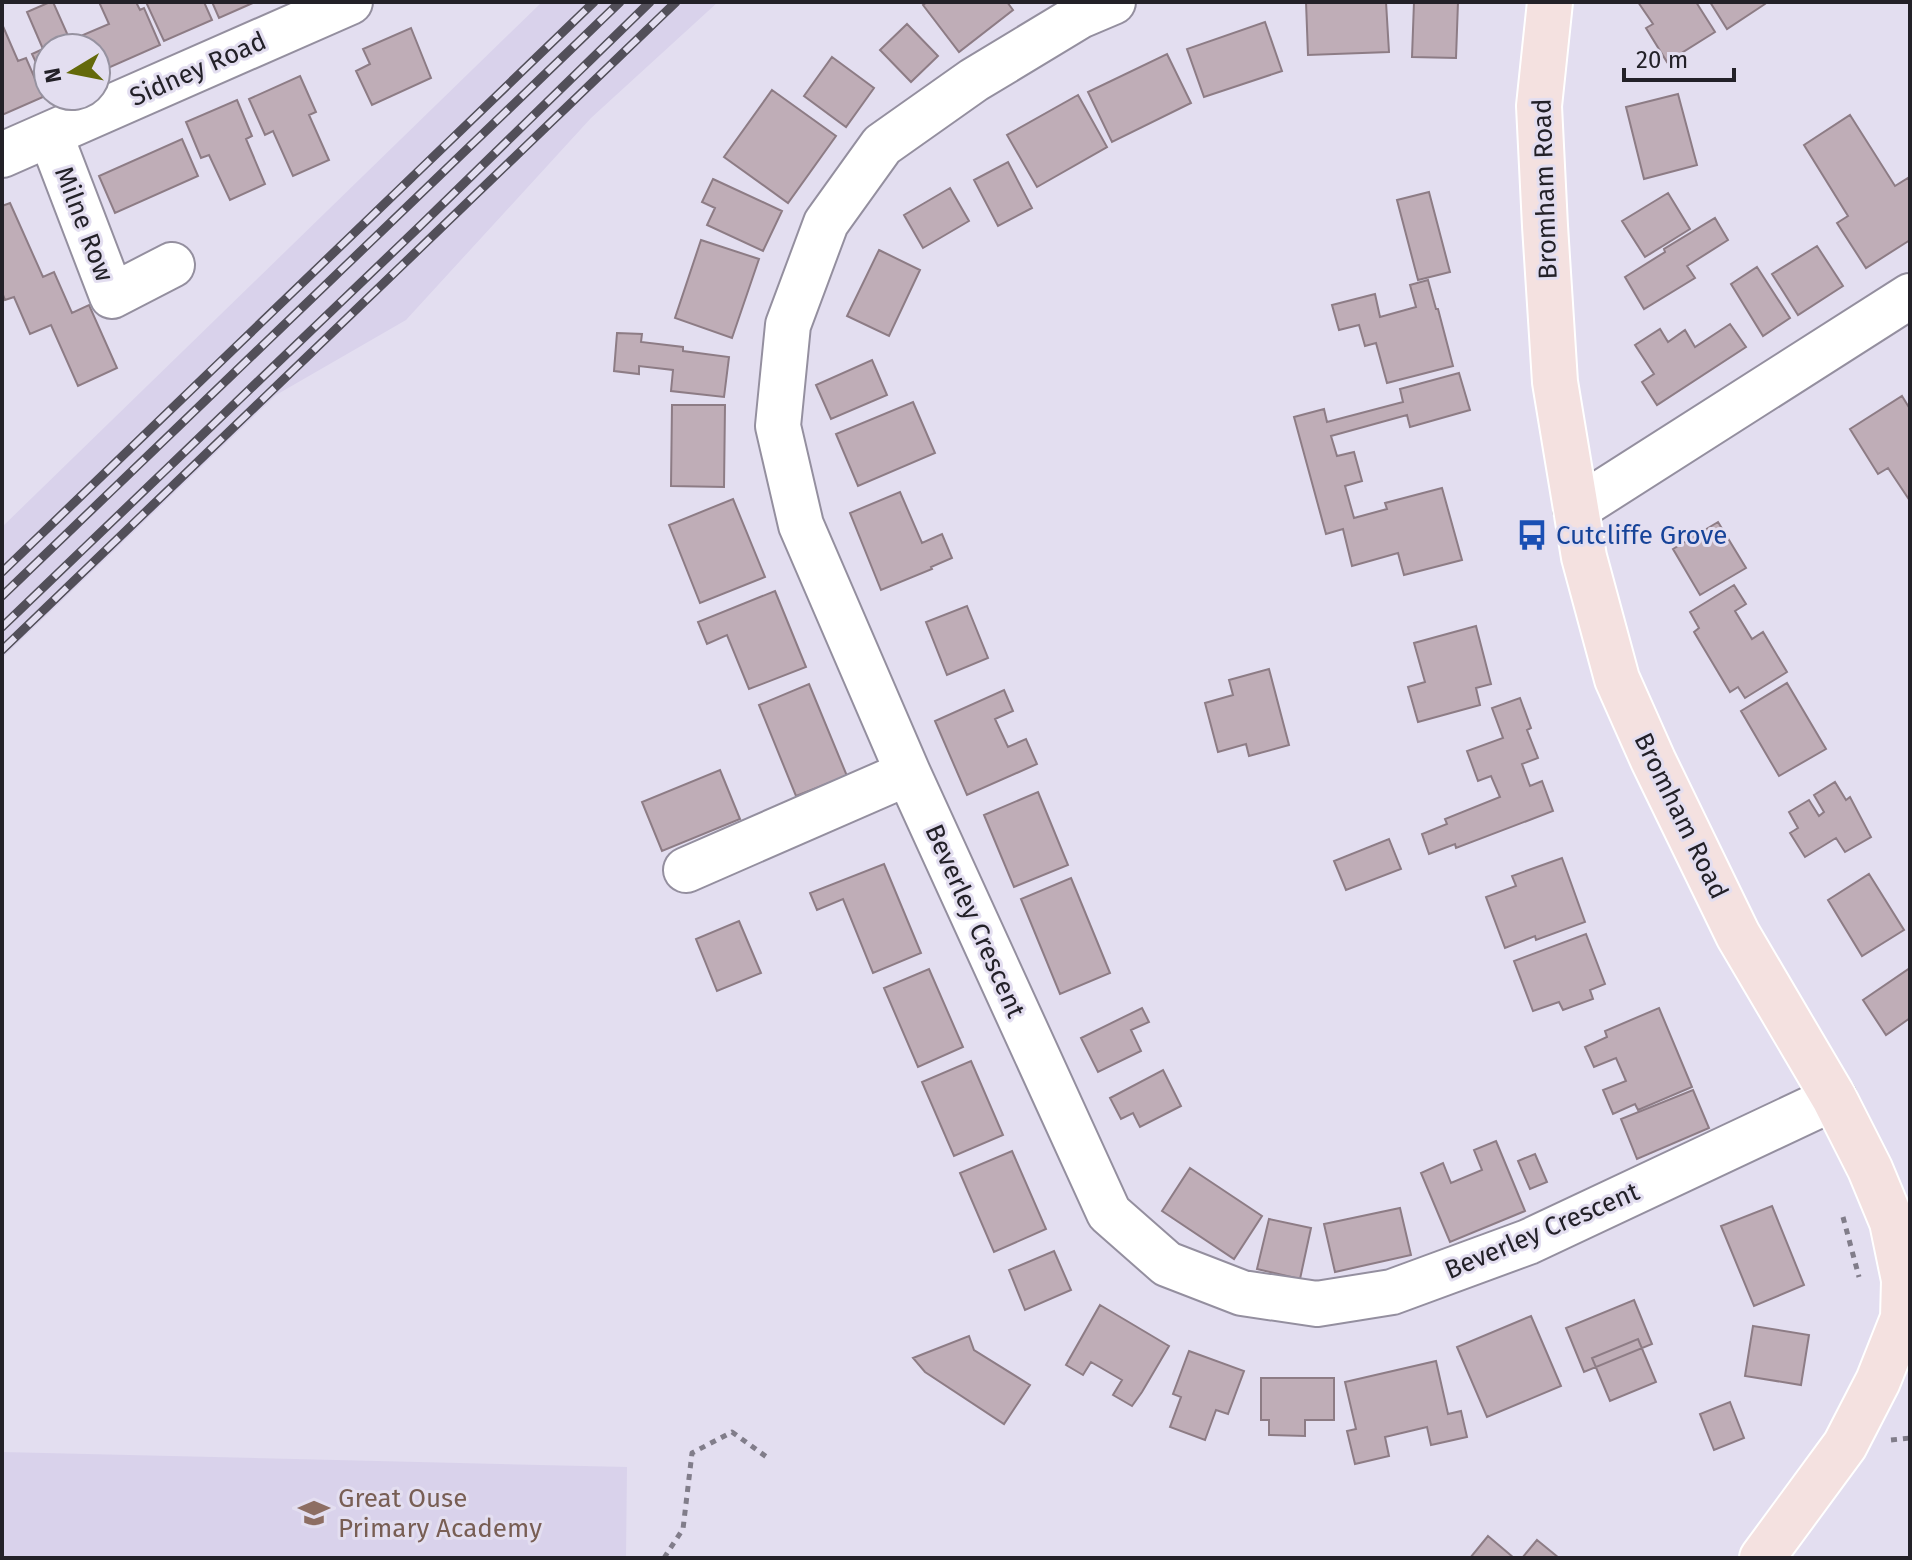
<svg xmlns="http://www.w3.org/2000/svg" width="1912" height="1560" font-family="'Fira Sans',sans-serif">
	<rect width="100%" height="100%" fill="#e3def0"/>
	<!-- built -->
	<path fill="#d9d2eb" d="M542 2H718L591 118 406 320 276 395 2 658V527Z
		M2 1452 627 1467 626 1558H2Z"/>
	<!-- building -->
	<path fill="#bfadb7" stroke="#8d7c85" stroke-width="2" d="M50 2H53L69 38 76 35 82 48H48V88L32 54 43 49 27 12Z
		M99 2H136L140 10 144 8 160 45 99 72 96 65V48H89L83 35 109 24Z
		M146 2H204L212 20 164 41Z
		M212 2H255L219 18Z
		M927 2H1007L1013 10 959 52 923 5Z
		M1306 2H1386L1389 52 1308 55Z
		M1414 2H1458L1456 58 1412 57Z
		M1638 2H1696L1715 32 1667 62 1646 28 1653 24Z
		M1710 2H1764L1765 4 1727 29Z
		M1265 22 1282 71 1204 97 1187 49Z
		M2 24 18 61 26 58 43 97 2 115Z
		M907 24 938 56 911 82 880 50Z
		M411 28 431 78 372 105 356 71 370 64 363 49Z
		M1167 54 1191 103 1112 142 1088 92Z
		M832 57 874 88 846 127 804 96Z
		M300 76 316 112 309 115 329 160 293 176 273 131 265 135 249 99Z
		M772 90 836 136 788 203 724 157Z
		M1678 94 1697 165 1644 179 1626 107Z
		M1078 95 1107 147 1037 187 1007 135Z
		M237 100 252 136 246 139 265 184 230 200 209 155 201 158 186 122Z
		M1850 115 1895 186 1908 178 1910 182V240L1866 268 1837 223 1848 216 1804 145Z
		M182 139 198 176 115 213 99 176Z
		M1008 162 1032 208 998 226 974 180Z
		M713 179 782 211 763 251 707 225 715 208 702 202Z
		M950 188 969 221 923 248 904 215Z
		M1429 192 1450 272 1418 280 1397 200Z
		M1668 193 1690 229 1645 257 1622 221Z
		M10 203 43 277 54 272 72 313 89 305 117 368 78 386 51 325 30 334 14 297 5 300 2 292V206Z
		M1715 218 1728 240 1687 266 1695 278 1644 309 1625 277 1665 252 1664 249Z
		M701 240 759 259 732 338 675 318Z
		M1817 246 1843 286 1798 315 1772 274Z
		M879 250 920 270 889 336 847 316Z
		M1757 267 1790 318 1763 336 1731 284Z
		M1428 280 1436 309H1438L1453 366 1387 383 1376 343 1365 346 1359 325 1339 330 1332 305 1375 294 1380 317 1416 307 1410 285Z
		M1730 324 1746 347 1657 405 1642 382 1654 374 1635 345 1660 329 1668 342 1685 330 1695 347Z
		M617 333 642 334 641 342 683 347V351L729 357 724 397 671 391 673 370 639 366V374L614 371Z
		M872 360 887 395 831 419 816 385Z
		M1459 373 1470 410 1410 427 1407 415 1331 436 1337 456 1354 452 1362 481 1345 486 1354 518 1387 509 1385 503 1442 488 1462 560 1404 575 1398 553 1352 566 1343 529 1326 534 1294 417 1324 409 1327 422 1403 402 1400 389Z
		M1902 396 1910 409V501L1888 468 1878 474 1850 429Z
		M913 402 935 453 858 486 836 434Z
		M672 405H725L724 487 671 486Z
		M900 492 922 543 942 534 952 558 931 567 932 569 881 590 850 513Z
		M733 499 765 577 700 603 669 525Z
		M1718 522 1746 568 1700 595 1673 549Z
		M1734 585 1746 604 1735 611 1752 639 1763 632 1787 672 1745 698 1738 687 1730 692 1694 632 1699 628 1690 612Z
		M775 591 806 667 749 689 727 635 707 644 698 622Z
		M967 606 988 658 947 675 926 622Z
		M1476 626 1491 684 1476 688 1480 705 1418 722 1408 687 1425 682 1414 643Z
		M1269 669 1289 745 1249 756 1246 744 1218 752 1205 703 1233 695 1229 680Z
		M1787 683 1826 749 1779 776 1741 711Z
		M809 684 847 776 796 796 759 705Z
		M1004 690 1013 711 995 719 1008 747 1026 739 1037 764 967 795 935 721Z
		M1520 698 1531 728 1527 730 1538 758 1522 764 1530 786 1542 781 1553 811 1456 848 1455 844 1429 854 1422 834 1447 824 1445 819 1500 797 1491 776 1478 781 1467 751 1503 738 1492 708Z
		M720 770 740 819 662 851 642 802Z
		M1835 782 1846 800 1850 797 1871 837 1845 852 1836 838 1805 857 1790 833 1798 828 1789 812 1809 800 1819 816 1824 812 1814 795Z
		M1038 792 1068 865 1014 887 984 815Z
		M1389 839 1401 869 1346 890 1334 861Z
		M1562 858 1585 922 1536 940 1535 936 1505 948 1486 897 1516 886 1512 876Z
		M884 864 921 953 873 973 843 899 817 910 810 893Z
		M1869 874 1904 930 1862 956 1828 900Z
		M1071 878 1110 973 1060 994 1021 899Z
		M739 921 761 973 717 991 696 939Z
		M1586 934 1605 984 1590 990 1593 999 1563 1010 1559 1002 1533 1011 1514 961Z
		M1910 968V1018L1886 1035 1863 1000Z
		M929 969 963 1047 918 1067 884 988Z
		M1142 1008 1149 1022 1131 1030 1141 1051 1098 1072 1081 1038Z
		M1659 1008 1692 1087 1638 1110 1635 1104 1613 1114 1603 1090 1626 1081 1616 1058 1594 1067 1585 1047 1607 1037 1605 1031Z
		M971 1061 1003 1135 954 1156 922 1082Z
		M1163 1070 1181 1106 1140 1127 1133 1113 1121 1119 1110 1098Z
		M1693 1090 1709 1128 1637 1159 1621 1119Z
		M1496 1141 1525 1211 1450 1242 1421 1173 1443 1163 1451 1183 1482 1170 1474 1150Z
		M1012 1151 1046 1229 994 1252 960 1173Z
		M1535 1154 1547 1182 1530 1189 1518 1161Z
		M1190 1168 1262 1216 1234 1259 1162 1211Z
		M1772 1206 1804 1285 1754 1306 1721 1226Z
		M1400 1208 1411 1255 1335 1272 1324 1224Z
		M1269 1219 1311 1228 1300 1279 1257 1269Z
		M1054 1251 1071 1290 1025 1310 1009 1270Z
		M1634 1300 1652 1344 1584 1372 1566 1328Z
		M1100 1305 1169 1346 1142 1392 1132 1406 1113 1395 1122 1380 1091 1362 1083 1375 1066 1365Z
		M1531 1316 1561 1386 1487 1417 1457 1347Z
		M1753 1326 1809 1335 1801 1385 1745 1376Z
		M969 1336 974 1350 1030 1385 1004 1424 925 1372 913 1358Z
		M1638 1339 1656 1382 1610 1401 1592 1358Z
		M1189 1351 1244 1371 1228 1414 1216 1410 1205 1440 1170 1427 1181 1397 1173 1394Z
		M1436 1361 1448 1414 1461 1411 1467 1437 1431 1445 1427 1427 1385 1437 1389 1456 1355 1464 1347 1431 1356 1429 1345 1382Z
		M1261 1378H1334V1420H1305V1436L1269 1435V1420H1261Z
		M1730 1402 1744 1438 1714 1450 1700 1414Z
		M1488 1536 1514 1558H1470Z
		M1537 1540 1559 1558H1522Z"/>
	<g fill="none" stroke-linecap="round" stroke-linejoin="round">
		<defs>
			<path id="minor" d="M1113 2 1080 16 974 80 882 145 826 223 788 325 778 426 801 525 908 773 1109 1213 1167 1264 1242 1293 1317 1304 1392 1292 1528 1242 1834 1098
				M50 134 112 296 172 265
				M2 155 350 2
				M1576 509 1910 296
				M686 870 908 773"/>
			<path id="major" d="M1550 2 1539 106 1545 226 1555 382 1584 557 1617 679 1653 760 1738 935 1834 1098 1870 1169 1892 1222 1904 1280 1903 1318 1878 1381 1845 1445 1762 1558"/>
		</defs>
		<!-- minor casing -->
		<use href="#minor" stroke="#948f9f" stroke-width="48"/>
		<!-- major casing -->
		<use href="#major" stroke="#fff" stroke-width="48"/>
		<!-- path -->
		<path stroke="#817d8a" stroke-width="5" stroke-dasharray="6 6" stroke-linecap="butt" d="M1843 1217 1859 1277
			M1891 1440 1910 1438
			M664 1558 683 1529 692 1453 732 1432 768 1458"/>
		<!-- minor -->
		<use href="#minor" stroke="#fff" stroke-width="44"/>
		<!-- major -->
		<use href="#major" stroke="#f4e1e0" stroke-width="44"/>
		<defs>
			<path id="rail" d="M2 572 594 2
				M2 596 620 2
				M2 627 419 227 650 2
				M2 650 676 2"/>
		</defs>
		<!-- rail casing -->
		<use href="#rail" stroke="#524f59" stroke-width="9"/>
		<!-- rail -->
		<use href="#rail" stroke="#e3def0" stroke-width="6" stroke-dasharray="18" stroke-linecap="butt"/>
	</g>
	<!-- icons -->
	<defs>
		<symbol id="bus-bare" viewBox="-9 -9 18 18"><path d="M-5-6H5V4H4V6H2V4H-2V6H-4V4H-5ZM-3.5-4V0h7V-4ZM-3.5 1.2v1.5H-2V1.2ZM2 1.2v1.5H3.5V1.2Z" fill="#1a4fb4" stroke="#e3def0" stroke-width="2.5" paint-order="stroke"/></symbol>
		<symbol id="school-bare" viewBox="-9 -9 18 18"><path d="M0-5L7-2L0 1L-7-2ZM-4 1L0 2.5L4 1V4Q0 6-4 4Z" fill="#8d6e63" stroke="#e3def0" stroke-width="2.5" paint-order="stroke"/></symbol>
	</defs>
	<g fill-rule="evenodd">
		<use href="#bus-bare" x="1510" y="513" width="44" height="44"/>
		<use href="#school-bare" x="292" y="1491" width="44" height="44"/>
	</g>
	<g text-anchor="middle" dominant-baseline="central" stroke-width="6" stroke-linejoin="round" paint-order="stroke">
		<!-- street labels -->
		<g font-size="26" fill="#232128" stroke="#e3def0">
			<text transform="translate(198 69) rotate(-24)">Sidney Road</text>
			<text transform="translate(1545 189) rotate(-92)">Bromham Road</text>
			<text transform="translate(84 224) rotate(69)">Milne Row</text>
			<text transform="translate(1681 816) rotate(64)">Bromham Road</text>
			<text transform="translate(975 921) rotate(66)">Beverley Crescent</text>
			<text transform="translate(1542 1231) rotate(-23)">Beverley Crescent</text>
		</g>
		<!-- transit labels -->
		<g font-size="26" fill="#164399" stroke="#e3def0" text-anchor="start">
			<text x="1556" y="535">Cutcliffe Grove</text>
		</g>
		<!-- education labels -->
		<g font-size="26" fill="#785e54" stroke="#e3def0" text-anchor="start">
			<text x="338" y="1498">Great Ouse<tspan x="338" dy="30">Primary Academy</tspan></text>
		</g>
	</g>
	<!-- border -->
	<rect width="1912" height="1560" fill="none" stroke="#232128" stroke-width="8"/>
	<!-- north arrow -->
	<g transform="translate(72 72) rotate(260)"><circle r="38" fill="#e3def0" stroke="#9692a0" stroke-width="2"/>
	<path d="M0-6L14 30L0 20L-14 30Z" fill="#64690a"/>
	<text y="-12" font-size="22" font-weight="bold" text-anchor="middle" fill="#232128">N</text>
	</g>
	<!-- scale -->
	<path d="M1624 68v12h110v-12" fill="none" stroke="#232128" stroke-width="4"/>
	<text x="1636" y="68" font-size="24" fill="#232128" stroke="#e3def0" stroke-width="6" paint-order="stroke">20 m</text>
</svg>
